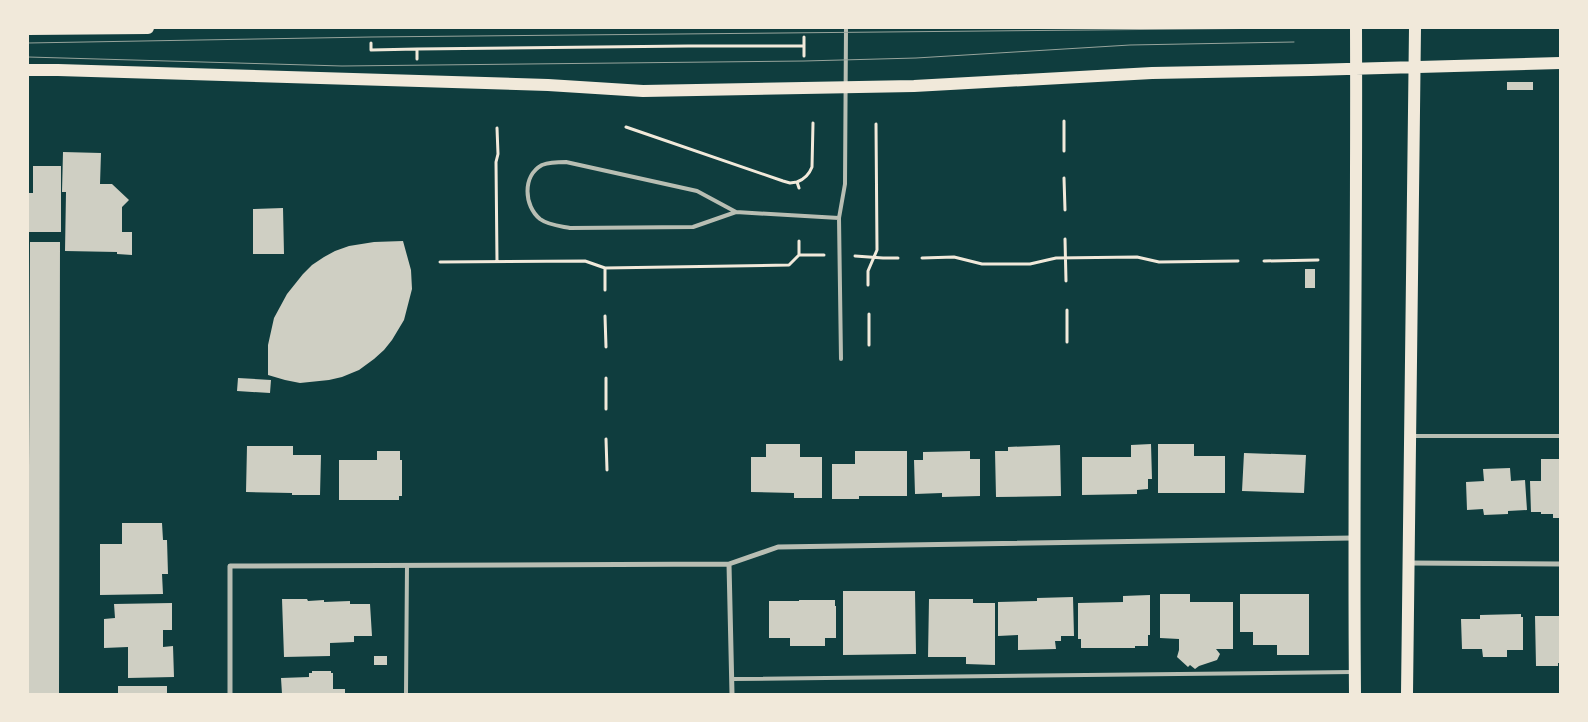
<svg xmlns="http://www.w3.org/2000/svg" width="1588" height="722" font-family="'Alegreya Sans',sans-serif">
	<rect width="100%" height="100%" fill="#0f3d3e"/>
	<!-- building -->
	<path fill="#cfcfc3" d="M1507 82H1533V90H1507Z
		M63 152 101 153 100 184H112L129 200 122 207V232H132V255L117 254V252L65 251 66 192H62Z
		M33 166H61V232H29V193H33Z
		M283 208 284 254H253V209Z
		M403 241 411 270 412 289 404 320 392 340 384 350 374 359 359 370 342 377 329 380 300 383 285 380 268 375V345L274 318 287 294 303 274 312 265 324 257 335 251 349 246 374 242Z
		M30 242H60L59 694H28Z
		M1305 269H1315V288H1305Z
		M238 378 271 380 270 393 237 391Z
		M766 444H800V457H822V498H794V493L751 492V457H766Z
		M1151 444 1152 479H1148V489L1137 490V494L1082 495V457H1131V445Z
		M1158 444H1194V456H1225V493H1158Z
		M1060 445 1061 496 996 497 995 451H1008V447Z
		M247 446H293V455H321L320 495H292V493L246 492Z
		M377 451H400V460H402V496H399V500H339V460H377Z
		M855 451H907V496H859V499H832V464H855Z
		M970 451V459H980V496L942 497V493L915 494 914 460H923V452Z
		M1244 453 1306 455 1304 493 1242 491Z
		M1541 459H1560V518H1553V514H1541V512H1531L1530 481H1541Z
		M1510 468 1511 481 1525 480 1527 510 1508 511V514L1484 515 1483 509 1467 510 1466 482 1484 481 1483 469Z
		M122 523H162L163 540H167L168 574H162L163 594 100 595V544H122Z
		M843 591H915L916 654 843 655Z
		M1160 594H1190V602H1233V649H1216L1220 654 1217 660 1199 666 1195 669 1190 665 1188 667 1177 657 1179 650V639L1160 638Z
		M1240 594H1309V655H1277V645H1253V632H1240Z
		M1150 595V635H1148V646H1135V648H1081V639H1078V603L1123 602V596Z
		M1073 597 1074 636H1061V641H1055L1056 649 1018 650V635L998 636V602L1037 601V598Z
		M282 599H307L308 601 324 600V602L350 601V604H370L372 636H354V642L330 643V656L284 657Z
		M929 599H973V603H995V665L966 664V657H928Z
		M799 600H835V606H836V638H825V646H790V638H769V601H799Z
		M172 603V630H163V647L173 646 174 677 128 678V647L104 648V619L115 618 114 604Z
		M1521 614V617H1523V650H1507V657H1483L1482 649H1462L1461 619H1480V615Z
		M1535 616H1560V663H1558V666H1536Z
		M374 656H387V665H374Z
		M312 671H331V673H333V689H345V694H282L281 678 309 677V673H312Z
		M118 686H167V694H118Z"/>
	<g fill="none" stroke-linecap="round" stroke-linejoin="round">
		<!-- path -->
		<path stroke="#f1e9da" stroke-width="3" d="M804 37V56
			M371 43V50L417 49V59
			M417 49 688 46H804
			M1064 121V151
			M626 127 783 181 790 183 797 182
			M1064 178 1065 210
			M799 188 797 182C805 179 809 175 812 167L813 123
			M1065 239 1066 281
			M799 241V255
			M855 256 883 258H898
			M922 258 954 257 982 264H1030L1056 258 1137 257 1159 262 1238 261
			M497 261 496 162 498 154 497 128
			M1264 261 1318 260
			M440 262 585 261 605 268 789 265 799 255H824
			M605 268V290
			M868 285V271L877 250 876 124
			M1067 310V342
			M869 314V345
			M605 316 606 347
			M606 378V409
			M606 439 607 470"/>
		<!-- service -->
		<path stroke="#b8beb3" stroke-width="4" d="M736 212 697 191 566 162C557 162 550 162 542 165 522 176 524 206 540 219 548 225 560 226 570 228L693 227 736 212 839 218
			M841 359 839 218 845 184 846 28
			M1412 436H1560
			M732 679 1352 672
			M406 694 407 565"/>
		<!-- minor -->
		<path stroke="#b8beb3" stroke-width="5" d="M1409 563 1560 564
			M729 564 732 694
			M230 694V566L729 564 778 547 1353 538"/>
		<!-- primary -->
		<path stroke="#f1e9da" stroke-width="12" d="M28 29 148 28
			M28 70H58L548 85 643 91 914 86 1152 73 1311 70 1560 63
			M1355 694C1353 472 1357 250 1356 28
			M1407 694 1415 28"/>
		<!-- tram -->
		<path stroke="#97a49c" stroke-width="1" d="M28 43 371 37 1294 28
			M28 57 342 66 804 61 916 58 1130 45 1294 42"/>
	</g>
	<!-- border -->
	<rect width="1588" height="722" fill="none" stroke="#f1e9da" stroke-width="58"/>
</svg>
